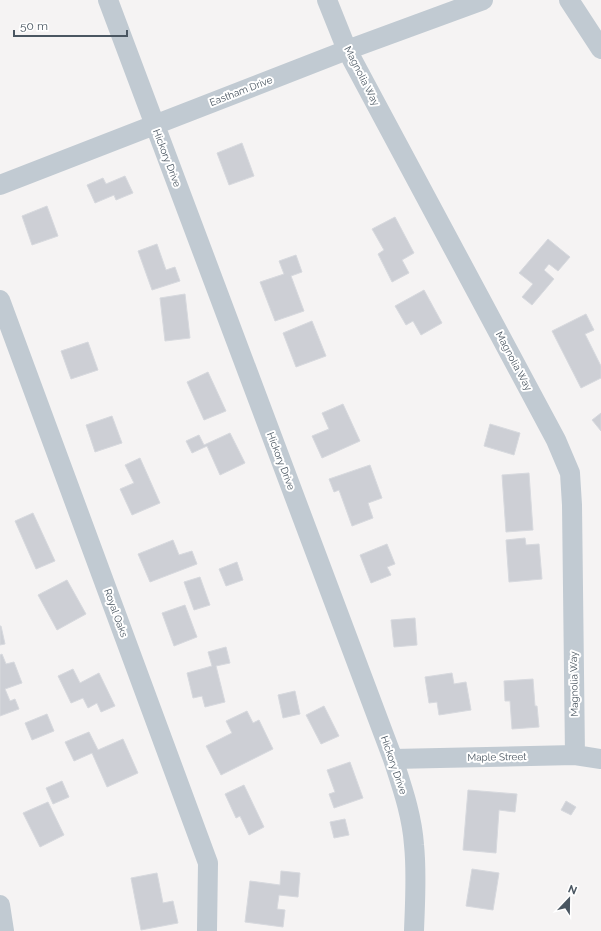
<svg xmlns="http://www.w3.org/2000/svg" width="601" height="931" font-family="Raleway,sans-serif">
	<rect width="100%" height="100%" fill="#f5f3f3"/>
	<!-- building -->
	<path fill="#cdcfd5" stroke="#d7d9de" d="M242 143 254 176 229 185 217 153Z
		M125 176 133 193 116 200 114 195 95 203 87 185 103 178 106 184Z
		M47 206 58 236 32 245 22 216Z
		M395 217 414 253 402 260 409 273 392 282 378 254 384 250 372 229Z
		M548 239 570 257 558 271 549 264 544 270 554 279 532 305 522 297 533 284 519 273Z
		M157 244 166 270 175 267 180 281 152 290 138 251Z
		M296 255 302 272 291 276 304 311 275 321 260 282 284 274 279 261Z
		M424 290 442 323 421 335 413 321 406 325 395 306Z
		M185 294 190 338 165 341 160 298Z
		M586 314 594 330 585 334 601 366V378L581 388 552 331Z
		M312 321 326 356 296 367 283 333Z
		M88 342 98 370 71 379 61 351Z
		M208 372 226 411 204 420 187 382Z
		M343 404 360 441 322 458 312 436 329 429 322 413Z
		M601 413V431L592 420Z
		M112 416 122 443 95 452 86 425Z
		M490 424 520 433 514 455 484 446Z
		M230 433 245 463 220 475 207 446 192 453 186 441 199 435 204 445Z
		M140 458 160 503 132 515 120 489 134 483 125 465Z
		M370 465 382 498 368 503 373 518 352 526 339 490 334 492 329 479Z
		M529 473 533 530 506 532 502 475Z
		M33 513 55 561 36 569 15 521Z
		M525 538 526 545 539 544 542 579 509 582 506 540Z
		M173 540 179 555 192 551 197 564 150 582 138 554Z
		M387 544 395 564 387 567 391 575 371 583 360 555Z
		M237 562 243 580 226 586 219 569Z
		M200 577 210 605 194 610 184 582Z
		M67 580 86 614 57 630 38 595Z
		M185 605 197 637 174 646 162 613Z
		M415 618 417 645 394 647 391 620Z
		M0 626H1L5 644 0 645Z
		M226 647 230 663 216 666 225 702 205 707 202 696 193 698 187 673 212 666 208 652Z
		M2 654 6 664 14 662 22 683 5 689 10 701 15 699 19 709 0 716V655Z
		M73 669 80 683 99 673 115 706 101 712 97 703 88 708 83 698 71 703 58 676Z
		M452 673 454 684 466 682 471 710 439 715 437 702 429 703 425 677Z
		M533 679 535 706H537L539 727 512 729 510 701H505L504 681Z
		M295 691 300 714 283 718 278 695Z
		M324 706 339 736 321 744 306 715Z
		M247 711 253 723 259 720 273 749 221 775 206 746 232 733 226 721Z
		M47 714 54 731 32 740 25 723Z
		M89 732 98 750 123 739 138 773 107 787 92 753 74 761 65 742Z
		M350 762 363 798 334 808 329 794 335 792 327 770Z
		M62 781 69 797 53 804 46 788Z
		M244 785 264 827 249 835 240 816 236 818 225 794Z
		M468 790 517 794 515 812 499 810 496 853 463 850Z
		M566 801 576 807 571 815 561 810Z
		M48 802 64 835 40 847 23 813Z
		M345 819 349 835 334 838 330 822Z
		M472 869 499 873 493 910 466 906Z
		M281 871 300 873 298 897 279 895 277 909 285 910 283 927 245 922 250 881 280 885Z
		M157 873 163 903 173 901 178 923 141 930 131 878Z"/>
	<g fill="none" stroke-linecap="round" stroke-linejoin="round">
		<!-- minor -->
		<path stroke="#c1cad2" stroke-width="20" d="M108 0 393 759C402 787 412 815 414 845 417 873 415 902 414 931
			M327 0 347 50 556 440 570 473 572 505 575 755
			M569 0 601 49
			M0 185 347 50 483 0
			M0 300 208 863 207 931
			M393 759 575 755 601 759
			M0 905 4 931"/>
	</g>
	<g text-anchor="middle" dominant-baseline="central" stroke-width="4" stroke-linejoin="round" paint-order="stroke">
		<!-- street labels -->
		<g font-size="10" fill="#4a5661" stroke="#fff">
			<text transform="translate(362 76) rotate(63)">Magnolia Way</text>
			<text transform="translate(241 91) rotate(-21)">Eastham Drive</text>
			<text transform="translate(167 158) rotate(69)">Hickory Drive</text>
			<text transform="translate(514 361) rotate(62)">Magnolia Way</text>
			<text transform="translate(281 461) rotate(69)">Hickory Drive</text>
			<text transform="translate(116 613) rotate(70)">Royal Oaks</text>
			<text transform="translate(574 684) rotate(-91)">Magnolia Way</text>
			<text transform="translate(497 757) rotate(-1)">Maple Street</text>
			<text transform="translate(394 765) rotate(71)">Hickory Drive</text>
		</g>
	</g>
	<!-- north arrow -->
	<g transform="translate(569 899) rotate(22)" stroke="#ffffff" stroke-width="3" paint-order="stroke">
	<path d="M0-3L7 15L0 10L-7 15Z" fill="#4a5661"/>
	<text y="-6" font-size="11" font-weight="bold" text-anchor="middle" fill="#4a5661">N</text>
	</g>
	<!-- scale -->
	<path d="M14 30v6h113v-6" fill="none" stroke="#4a5661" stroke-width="2"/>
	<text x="20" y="30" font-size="12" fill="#4a5661" stroke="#ffffff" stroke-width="3" paint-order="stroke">50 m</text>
</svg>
